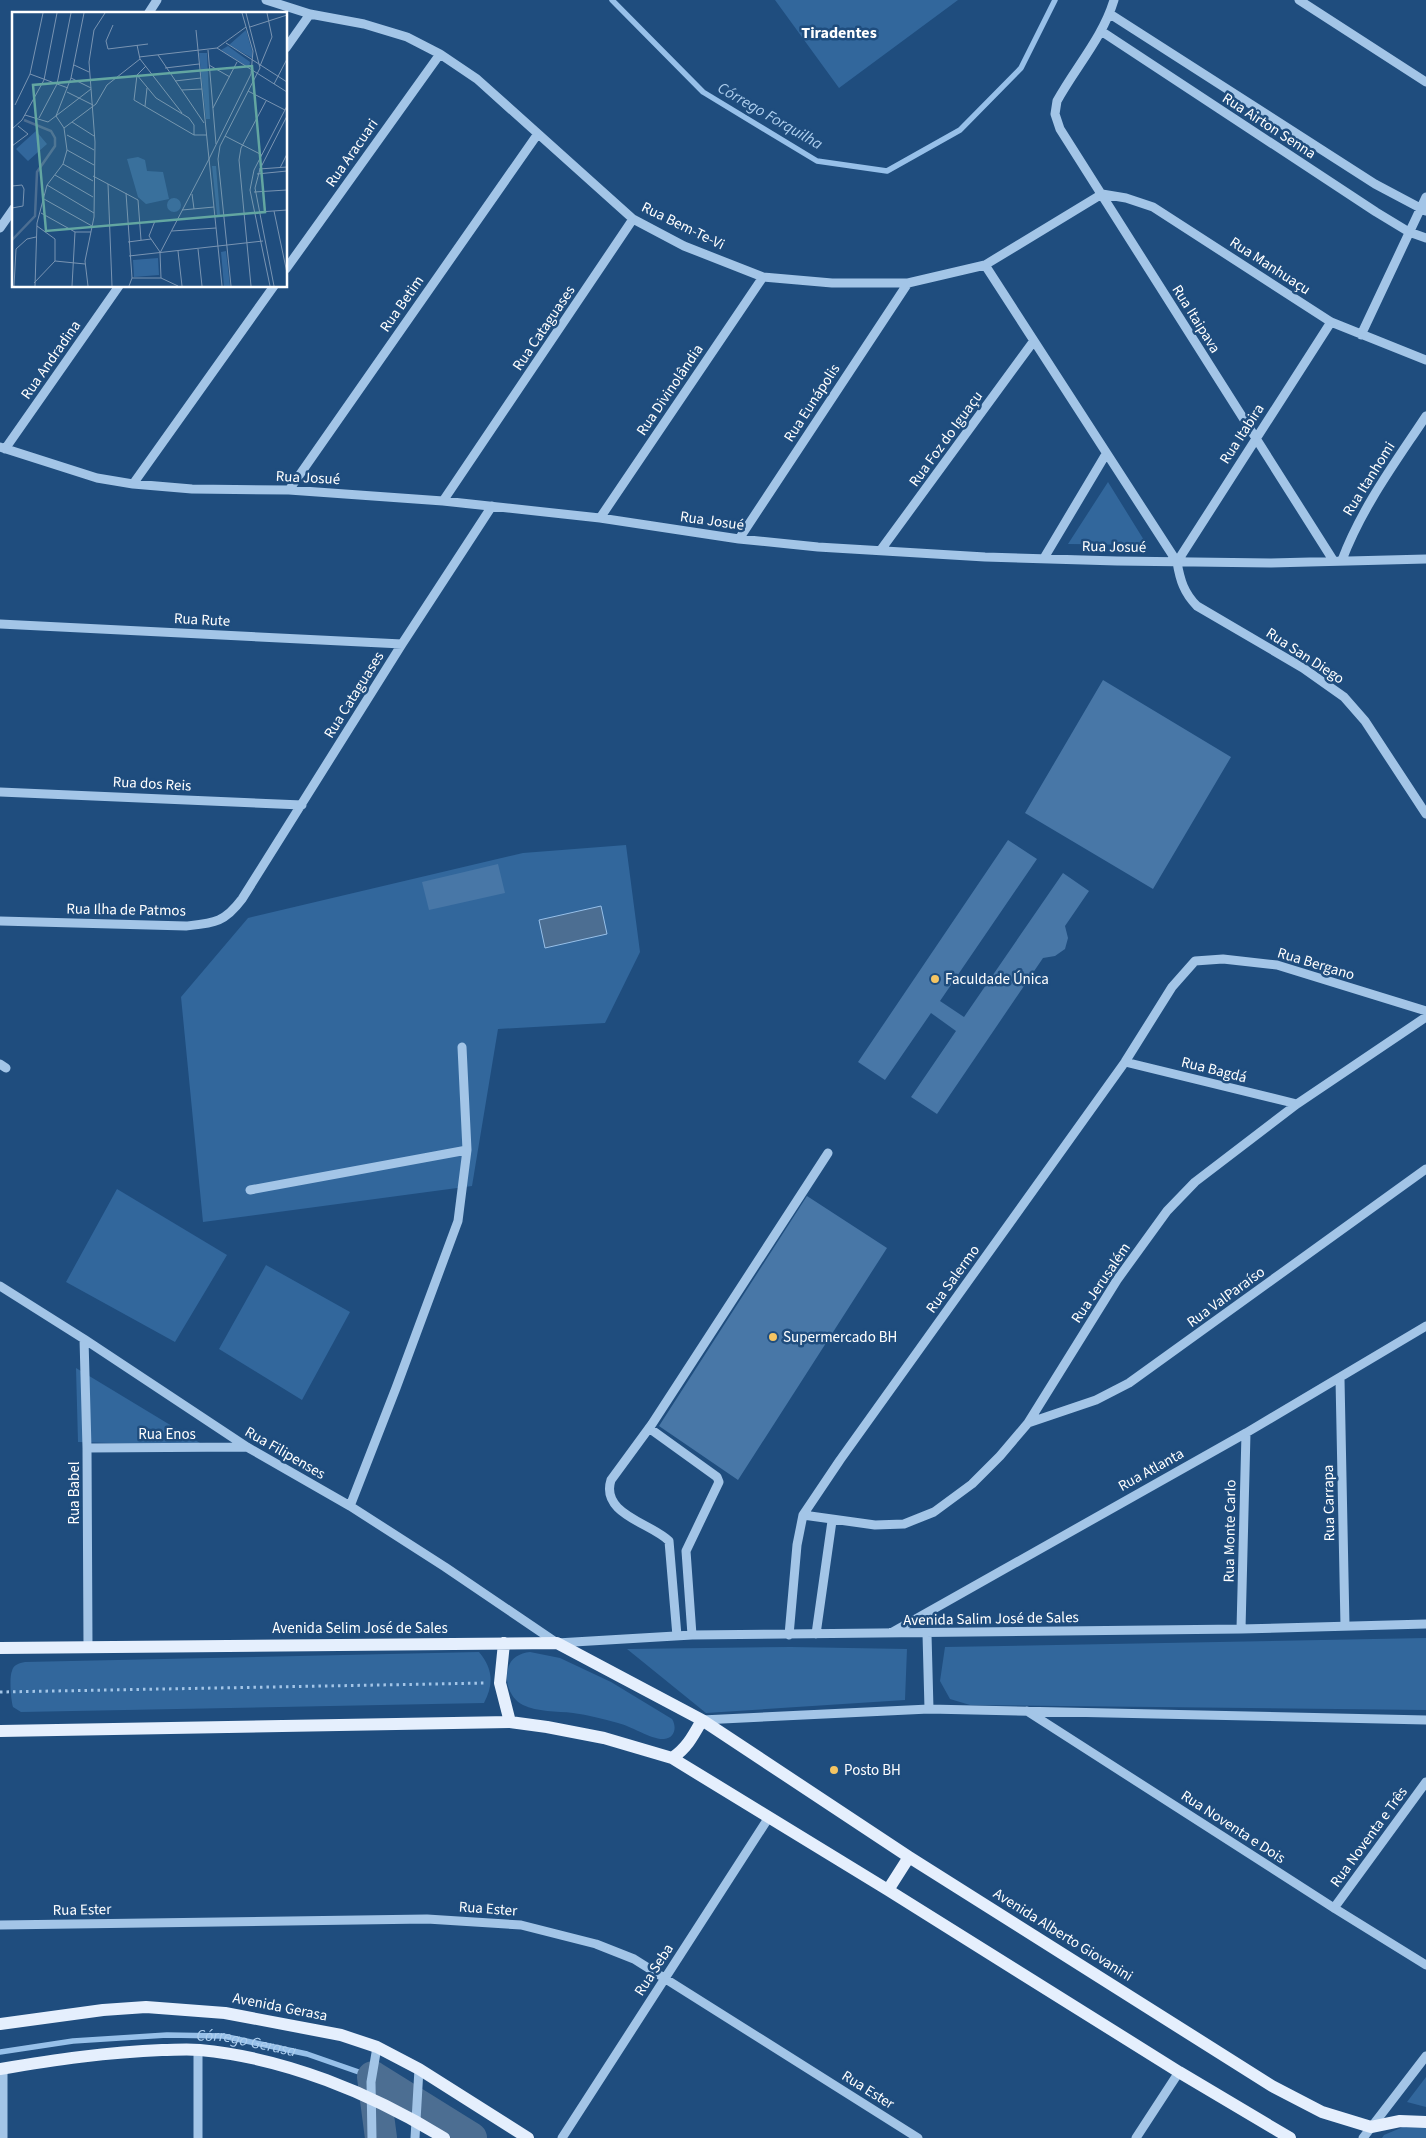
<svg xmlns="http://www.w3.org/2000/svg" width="1426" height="2138" font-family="'Source Sans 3',sans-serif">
	<rect width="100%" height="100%" fill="#1f4d7e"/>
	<!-- green -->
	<path fill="#32679c" d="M775 0H958L839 88Z
		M1108 482 1147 545 1068 544Z
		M626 845 640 952 605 1023 498 1029 472 1186 203 1222 181 997 248 918 523 853Z
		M117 1189 227 1255 175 1342 66 1282Z
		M266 1265 350 1312 302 1400 219 1349Z
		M76 1368 205 1446 78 1442Z
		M1426 1638V1710L970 1705 950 1699 940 1681 945 1647Z
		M791 1647 907 1649 905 1700 706 1713 627 1649Z
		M479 1652C493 1669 494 1684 484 1703L21 1712 13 1707C11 1701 9 1677 12 1671 13 1665 19 1663 25 1662Z
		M530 1652 560 1658 611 1682 672 1719C677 1727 675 1738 664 1739 652 1740 631 1726 618 1723 603 1719 588 1715 573 1713 557 1711 537 1712 523 1705 511 1699 504 1683 508 1669 510 1658 520 1653 530 1652Z
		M1426 2077V2107L1407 2102Z
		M1403 2127 1426 2128V2138H1382L1384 2135Z"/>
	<!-- water -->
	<path fill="#4c6e92" stroke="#97c0e9" d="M601 906 607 934 545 948 539 920Z"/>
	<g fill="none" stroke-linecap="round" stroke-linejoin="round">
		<!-- stream -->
		<g stroke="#97c0e9" stroke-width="5.5">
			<path d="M612 0 703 92 817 161 887 171 960 130 1021 68 1055 0"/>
			<path id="s1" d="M0 2052 73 2041 167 2035 223 2036 307 2054 373 2077"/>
		</g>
		<!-- river -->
		<path stroke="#4c6e92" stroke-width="32" d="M373 2077 471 2138
			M373 2077 381 2138"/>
	</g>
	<!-- building -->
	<path fill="#4877a7" d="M1103 680 1231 757 1153 889 1025 813Z
		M1008 840 1037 859 940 1001 964 1017 1063 873 1089 891 1065 926 1068 938 1065 949 1055 956 1043 958 937 1114 911 1097 956 1031 931 1013 885 1080 858 1062Z
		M498 864 505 893 429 910 422 882Z
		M807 1196 887 1248 738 1480 659 1426Z"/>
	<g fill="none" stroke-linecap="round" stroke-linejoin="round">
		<!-- path -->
		<path stroke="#a3c5e7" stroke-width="3" stroke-dasharray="2.5 4" stroke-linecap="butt" d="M0 1692 487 1683"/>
		<!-- minor -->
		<path stroke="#a3c5e7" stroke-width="9" d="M266 0 310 14 364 24 407 37 440 54 477 79 633 219 684 246 763 277 832 283H908L985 265 1102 194
			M1114 0C1103 37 1075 68 1057 101L1055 114 1060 129 1333 560
			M1299 0 1426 82
			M148 14 157 0
			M1110 14 1375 184 1426 211
			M1101 31 1376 212 1409 232 1426 238
			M286 48 310 14
			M1102 194 1126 198 1153 207 1331 322 1426 360
			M0 228 14 208
			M985 265 1177 562C1180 580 1184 593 1197 606L1303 668 1344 697 1365 721 1426 814
			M286 269 440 54
			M1361 335 1426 197
			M0 447 97 478 133 484 192 489 289 490 443 501 600 518 739 539 818 547 985 557 1117 561 1271 563 1426 559
			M5 449 119 286
			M133 484 274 286
			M289 490 537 135
			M443 501 633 219
			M600 518 763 277
			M739 539 908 283
			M880 551 1033 342
			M1044 558 1106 454
			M1342 560C1362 507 1395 463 1426 416
			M1177 562 1331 322
			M0 624 402 644
			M0 792 302 805
			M0 921 186 926C214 923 224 923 242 899L402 644 492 506
			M1125 1062 1297 1104
			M0 1064 6 1068
			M250 1190 467 1150
			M0 1286 84 1339 247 1447 350 1506 445 1567 557 1643 692 1635 1241 1629 1426 1624
			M84 1339 87 1448 88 1646
			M1340 1379 1345 1626
			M1028 1423 1096 1400 1129 1383 1426 1169
			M649 1428 717 1477 719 1482 686 1551 692 1635
			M87 1448 247 1447
			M350 1506 396 1388 458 1221 467 1150 462 1047
			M803 1515 875 1525 904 1524 934 1512 972 1484 1000 1456 1028 1423 1117 1280 1167 1211 1195 1182 1297 1104 1426 1017
			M1241 1629 1246 1433
			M891 1633 1246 1433 1426 1326
			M816 1634 832 1521
			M927 1634 929 1709
			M789 1635 797 1545 803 1515 840 1460 1125 1062 1172 987 1195 961 1223 959 1277 965 1426 1011
			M677 1636 669 1541C651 1523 600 1514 611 1480L652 1424 828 1153
			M1027 1711 1334 1908 1426 1965
			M702 1720 929 1709 1426 1720
			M1334 1908 1426 1782
			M0 1925 427 1919 521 1925 596 1944 634 1959 918 2138
			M3 2068V2138
			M198 2138V2050
			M372 2138 371 2082 377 2047
			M415 2138 419 2069
			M562 2138 769 1817
			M1136 2138 1179 2072
			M1363 2138 1426 2056"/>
		<!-- major -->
		<path stroke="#e5effd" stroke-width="12" d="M504 1643 500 1683 510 1722
			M0 1648 557 1643 702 1720 909 1857 1272 2086 1322 2112 1371 2127 1400 2121 1426 2122
			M0 1731 510 1722 547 1727 604 1738 672 1758 888 1890 1179 2072 1290 2138
			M672 1758C687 1748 693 1736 702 1720
			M888 1890 909 1857
			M0 2024 103 2010 146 2007 225 2013 341 2035 377 2047 419 2069 528 2138
			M0 2069C54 2060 107 2052 162 2050 174 2050 187 2049 200 2050 285 2058 371 2093 444 2138"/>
	</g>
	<!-- markers -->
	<g fill="#f5c563" stroke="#1f4d7e" stroke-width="2">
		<circle cx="935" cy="979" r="5"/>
		<circle cx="773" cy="1337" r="5"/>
		<circle cx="834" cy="1770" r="5"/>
	</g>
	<g text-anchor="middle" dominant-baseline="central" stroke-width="5" stroke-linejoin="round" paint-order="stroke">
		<!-- street labels -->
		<g font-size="15" fill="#fff" stroke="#1f4d7e">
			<text transform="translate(1269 126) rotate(33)">Rua Airton Senna</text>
			<text transform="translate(352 153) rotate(-55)">Rua Aracuari</text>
			<text transform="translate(683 226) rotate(26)">Rua Bem-Te-Vi</text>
			<text transform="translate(1270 266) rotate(33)">Rua Manhuaçu</text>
			<text transform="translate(402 304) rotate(-55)">Rua Betim</text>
			<text transform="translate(1196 319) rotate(58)">Rua Itaipava</text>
			<text transform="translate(544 328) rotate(-56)">Rua Cataguases</text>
			<text transform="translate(51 360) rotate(-55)">Rua Andradina</text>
			<text transform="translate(670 390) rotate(-56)">Rua Divinolândia</text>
			<text transform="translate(812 403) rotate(-57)">Rua Eunápolis</text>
			<text transform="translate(1242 434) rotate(-57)">Rua Itabira</text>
			<text transform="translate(946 439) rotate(-54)">Rua Foz do Iguaçu</text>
			<text transform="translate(308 478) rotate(3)">Rua Josué</text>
			<text transform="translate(1369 479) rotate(-58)">Rua Itanhomi</text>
			<text transform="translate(712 521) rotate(8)">Rua Josué</text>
			<text transform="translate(1114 547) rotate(1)">Rua Josué</text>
			<text transform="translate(202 620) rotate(3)">Rua Rute</text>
			<text transform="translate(1305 656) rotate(33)">Rua San Diego</text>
			<text transform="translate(354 695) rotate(-58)">Rua Cataguases</text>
			<text transform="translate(152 784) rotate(3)">Rua dos Reis</text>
			<text transform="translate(126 910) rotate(1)">Rua Ilha de Patmos</text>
			<text transform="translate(1316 964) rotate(17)">Rua Bergano</text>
			<text transform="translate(1214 1070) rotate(14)">Rua Bagdá</text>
			<text transform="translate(953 1279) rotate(-54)">Rua Salermo</text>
			<text transform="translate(1101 1283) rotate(-56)">Rua Jerusalém</text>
			<text transform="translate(1226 1297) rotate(-36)">Rua ValParaíso</text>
			<text x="167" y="1434">Rua Enos</text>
			<text transform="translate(285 1453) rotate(30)">Rua Filipenses</text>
			<text transform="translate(1151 1470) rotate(-29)">Rua Atlanta</text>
			<text transform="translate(74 1493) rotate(-90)">Rua Babel</text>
			<text transform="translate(1329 1503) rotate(-91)">Rua Carrapa</text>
			<text transform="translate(1230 1531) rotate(-89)">Rua Monte Carlo</text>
			<text transform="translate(991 1619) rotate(-1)">Avenida Salim José de Sales</text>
			<text x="360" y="1628">Avenida Selim José de Sales</text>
			<text transform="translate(1233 1827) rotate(33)">Rua Noventa e Dois</text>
			<text transform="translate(1369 1837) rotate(-54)">Rua Noventa e Três</text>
			<text transform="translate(488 1909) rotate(4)">Rua Ester</text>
			<text transform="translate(82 1910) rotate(-1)">Rua Ester</text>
			<text transform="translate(1063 1935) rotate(32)">Avenida Alberto Giovanini</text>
			<text transform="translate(654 1970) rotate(-57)">Rua Seba</text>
			<text transform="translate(280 2007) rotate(11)">Avenida Gerasa</text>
			<text transform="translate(868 2090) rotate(32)">Rua Ester</text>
		</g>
		<!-- poi labels -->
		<g font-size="15" fill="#fff" stroke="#1f4d7e" text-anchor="start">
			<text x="945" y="979">Faculdade Única</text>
			<text x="783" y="1337">Supermercado BH</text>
			<text x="844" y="1770">Posto BH</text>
		</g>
		<!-- neighbourhood labels -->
		<g font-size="16" font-weight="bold" fill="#fff" stroke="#1f4d7e">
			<text x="839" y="33">Tiradentes</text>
		</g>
		<!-- water labels -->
		<g font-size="16" font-style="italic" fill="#aecfef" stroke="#1f4d7e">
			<text transform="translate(770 116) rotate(30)">Córrego Forquilha</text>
			<text stroke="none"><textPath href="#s1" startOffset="248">Córrego Gerasa</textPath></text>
		</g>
	</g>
	<!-- overview -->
	<g transform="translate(12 12)">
		<rect width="275" height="275" fill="#1f4d7e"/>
		<path d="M234 18 240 39V46L217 33ZM216 34 238 50 237 56 209 38ZM187 41H195L198 107H194ZM24 119 35 132 16 149 4 137ZM126 145 133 148 135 159 151 160 157 187 134 192 126 185 115 147ZM200 154H204L208 203H205ZM155 193a7 7 0 1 1 14 0a7 7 0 1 1-14 0ZM214 239 218 274H212L209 240ZM146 246 147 263 122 265 121 248Z" fill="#32679c"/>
		<path fill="none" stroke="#4c6e92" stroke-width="2.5" d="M0 228 23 204 25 160 43 134V126L39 119 12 108"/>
		<path fill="none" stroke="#7994b2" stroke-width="1" d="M101 13 94 29 96 37 136 32M238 15 275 3M214 31 275 70M125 33 128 47 170 101M205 36 275 80M196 38 204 132M146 43 192 111M127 45 205 36 234 15M62 53 77 60M197 53 218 65M134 54 125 63 122 88 182 123H195M248 54 260 25 255 1M153 56 187 52M18 62 56 76M125 63 144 86 177 106 182 113V123M59 66 79 76M163 69 189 66M262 72 275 47M170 78 190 77M236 79 273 98M55 80 81 93M3 93 18 62 31 1M133 94 135 76M201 96 225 50M13 103 36 110 79 77M44 104 59 66 72 1M27 106 45 72 59 1M60 110 82 124M52 116 84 92 95 73 128 47M0 117 10 108 32 68 45 1M55 123 82 138M213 124 250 143M0 134 16 122 6 114M55 138 82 153M51 152 81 169M268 156 275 142M247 157 275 155M245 162 275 159M43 163 81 185M81 164 126 188 129 228M96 172 100 274M35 173 82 201M0 174 10 173 12 177 11 194 0 196M242 180 275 178M114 181 120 266 117 274M180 182 182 197M32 187 80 214M170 198 202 195M262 199 275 261M247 200 275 198M29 201 63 220M143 209 137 224 148 240M25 214 43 227V249M160 219 204 216M63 220H79M116 230 139 227M186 237 190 274M166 239 170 274M148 241 197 147 184 18M148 241 149 266M117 244 251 229M43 249 73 252M120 266H149L166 274M22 271 43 249M2 274 4 237 15 227 24 225M23 274 25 211 35 173 51 152 55 138 52 116 44 104M60 274 63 220M76 274 73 249 82 205 83 130 77 50 82 18 93 1M210 274 197 147 239 62 241 39 230 1M219 274 206 147 208 134 248 56 234 1M239 274 227 148 229 136 254 89M258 274 238 178 242 158 275 94M262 274 243 176 248 157 275 104"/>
		<path fill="#63a6a1" fill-opacity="0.15" stroke="#63a6a1" stroke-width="2.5" d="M240 54 253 200 34 219 21 73Z"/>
		<rect width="275" height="275" fill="none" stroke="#fff" stroke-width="2.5"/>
	</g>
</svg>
